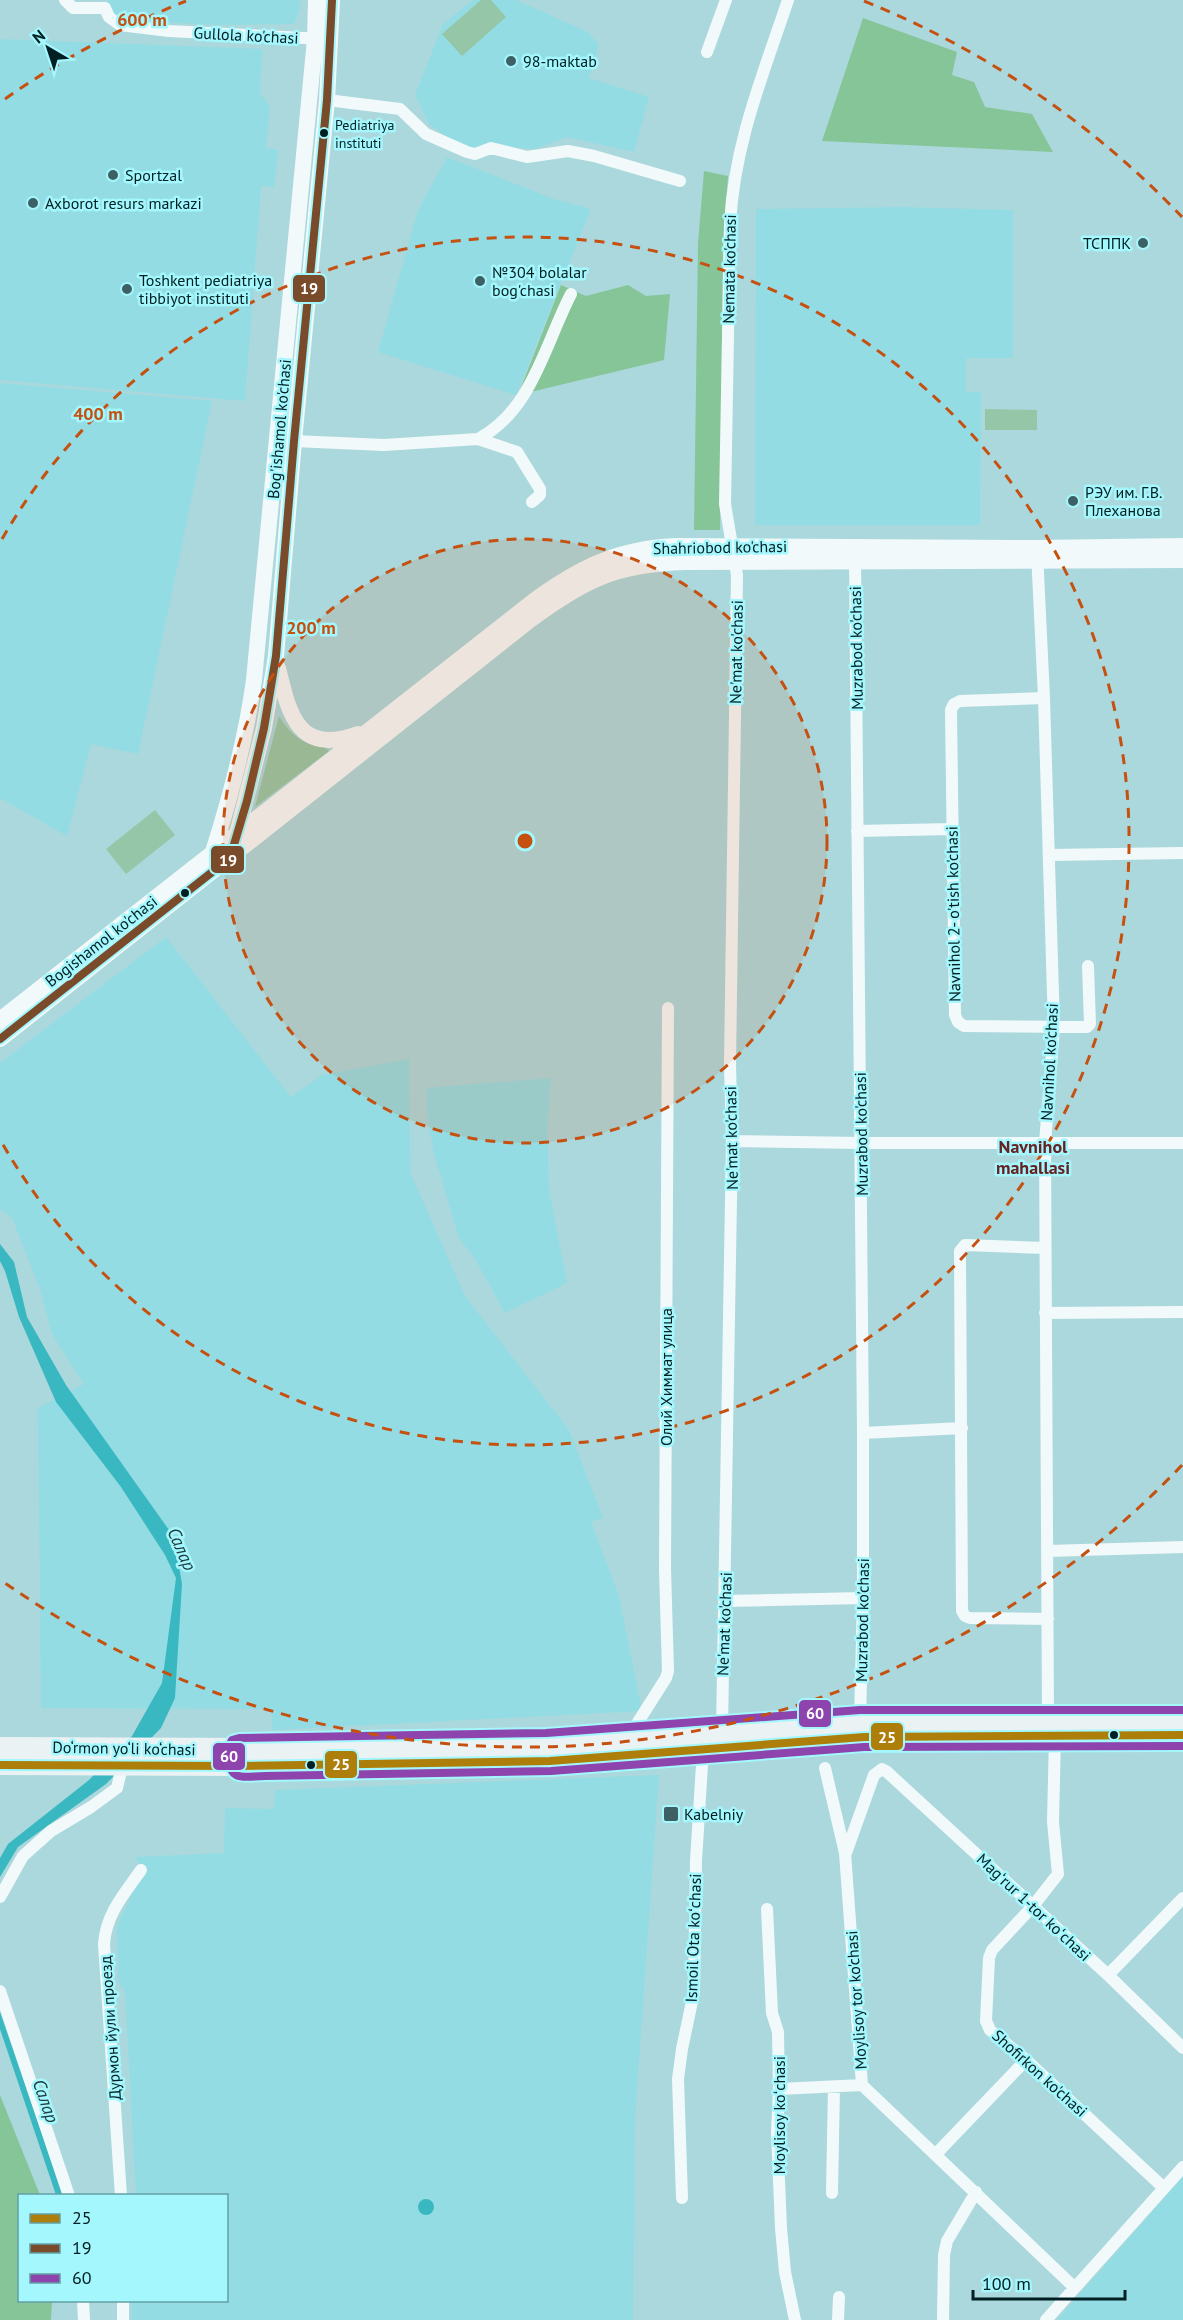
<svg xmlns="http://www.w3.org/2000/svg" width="1183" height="2320" font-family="'PT Sans',sans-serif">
	<rect width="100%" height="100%" fill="#abd8dc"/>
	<!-- built -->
	<path fill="#94dce3" d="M108 0H299L300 9 294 24 221 25 134 21 109 13Z
		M473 0H516L588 32 599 45 589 78 649 97 634 152 567 137 534 149 501 146 463 149 429 124 415 95 443 24Z
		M0 39 262 49 260 94 270 106 266 148 278 150 274 187 261 186 245 401 0 380Z
		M447 157 554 199 591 209 516 395 378 352 418 210Z
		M902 207 1013 210V358H966V392H981L980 525H755L756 209Z
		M0 383 212 401 138 754 91 744 67 836 0 798Z
		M166 937 291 1097 322 1075 409 1059 410 1172 465 1296 569 1430 603 1518 591 1522 619 1596 642 1711 272 1730V1709L41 1708 38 1408 84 1384 52 1334 40 1289 12 1218 0 1209V1063Z
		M551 1078 547 1128 549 1190 567 1283 505 1313 476 1261 459 1238 434 1154 428 1120 426 1088Z
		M659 1775 635 2119 633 2320H132V2301L226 2300V2196L136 2195 125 1991 118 1981 117 1926 143 1871 135 1857 224 1853 225 1808 274 1809 275 1790Z
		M1183 2176V2320H1057L1164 2198Z"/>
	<!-- green -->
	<path fill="#94c6a7" d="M481 0H491L506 17 462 56 442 34Z
		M985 409 1037 410V430H985Z
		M279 716C285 726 295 738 307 743 316 746 322 744 329 751L255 807Z
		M155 810 175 835 126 874 106 849Z"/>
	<!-- forest -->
	<path fill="#86c598" d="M863 18 957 52 952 75 974 82 985 107 1032 114 1053 152 822 141Z
		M704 171 728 176 723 243 720 530H694L698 243Z
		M561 285 586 296 628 285 646 296 670 294 664 360 518 395Z
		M0 2095 40 2195 20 2196V2300L52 2301 51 2320H0Z"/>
	<!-- water -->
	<path fill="#3ab8c1" d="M0 1244 14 1262 27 1317 66 1385 174 1537 182 1584 175 1698 161 1728 106 1784 18 1847 0 1877V1858L8 1844 89 1780 132 1736 162 1683 176 1578 165 1555 121 1487 56 1402 19 1317 5 1271 0 1261Z
		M0 2012 63 2195H56L0 2029Z
		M418 2207a8 8 0 1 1 16 0a8 8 0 1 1-16 0Z"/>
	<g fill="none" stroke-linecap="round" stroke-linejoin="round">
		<!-- minor -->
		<path stroke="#f2f9fa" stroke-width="12" d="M65 0 73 8H105L109 17 120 25 169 31 323 39
			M707 52 726 0
			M327 100 400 109 426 134 467 152 475 154 491 148 527 157 568 151 594 156 680 181
			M478 439C532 411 545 344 571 294
			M294 441 384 445 478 439 517 452 540 489V495L532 502
			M1037 552 1044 698 1054 1027 1045 1143 1048 1720
			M855 555 863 1433V1598L860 1720
			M1044 698 960 701 954 704 951 710 955 1015 958 1022 964 1026 1087 1027 1090 1024 1088 966
			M857 831 951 829
			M1049 855 1183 853
			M732 1141 861 1143H1183
			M1045 1248 965 1245 960 1251 962 1611 965 1616 970 1618 1048 1619
			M1045 1313 1183 1312
			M863 1433 962 1428
			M1048 1551 1183 1547
			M725 1601 863 1598
			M722 1730 732 1141 730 1064 737 575 725 504 730 224C734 144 763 75 788 0
			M1055 1736 1053 1822 1058 1874 1033 1906 992 1950 989 1958 986 2021 990 2030 1026 2060 1164 2188
			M635 1737 638 1722 666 1678 668 1671 665 1569 668 1008
			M825 1768 845 1853 862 2085 1074 2287
			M846 1853 874 1775 882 1769 886 1771 1108 1975 1183 2048
			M0 1897 23 1856 51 1831 91 1807 117 1788 122 1767
			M767 1909 772 2013 778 2032 779 2089 777 2132 781 2228 785 2272 795 2320
			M1108 1975 1183 1898
			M0 1991 69 2196
			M779 2089 862 2085
			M936 2154 1026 2060
			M832 2193 834 2087
			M121 2196 104 1944C106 1914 124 1894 141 1870
			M682 2198 678 2079 682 2049 694 1992 696 1861 703 1749
			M83 2300 84 2320
			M123 2320V2300
			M838 2320 839 2297
			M943 2320 944 2255 947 2241 976 2192
			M1046 2320 1183 2167"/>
		<!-- secondary -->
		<path stroke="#f2f9fa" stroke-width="16" d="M278 668C289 714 298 756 358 734
			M237 834 264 728 276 656 294 441 327 100 332 0
			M213 852C231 795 246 739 254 680L315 39 316 0
			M0 1020 535 600C581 567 617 549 675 546L1037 548 1183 546
			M0 1039 530 620C584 580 616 564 685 562L1183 560"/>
		<!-- primary -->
		<path stroke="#ebf2f4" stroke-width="20" d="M0 1747 265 1748 546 1743 860 1720 1183 1721
			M0 1765 240 1766 550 1761 864 1737 1183 1735"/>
		<defs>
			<path id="bus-1" d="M0 1765 240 1766 550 1761 864 1737 1183 1735"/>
			<path id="bus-2" d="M0 1039 230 858 247 801 264 728 276 656 294 441 327 100 332 0"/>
			<path id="bus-3" d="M1183 1710H860L546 1733 239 1738 232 1740C228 1746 229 1751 229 1759 230 1783 246 1776 265 1776L551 1771 864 1747 1183 1746"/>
		</defs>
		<!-- bus-1 casing -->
		<use href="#bus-1" stroke="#a4f7fd" stroke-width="12"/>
		<!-- bus-2 casing -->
		<use href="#bus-2" stroke="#a4f7fd" stroke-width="12"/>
		<!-- bus-3 casing -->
		<use href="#bus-3" stroke="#a4f7fd" stroke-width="12"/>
		<!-- bus-1 -->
		<use href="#bus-1" stroke="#ad7e0a" stroke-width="8"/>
		<!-- bus-2 -->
		<use href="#bus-2" stroke="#7a4b2a" stroke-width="8"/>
		<!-- bus-3 -->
		<use href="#bus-3" stroke="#8e44ad" stroke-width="8"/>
	</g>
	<!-- distance rings -->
	<circle cx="525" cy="841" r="302" fill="#c5500f" fill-opacity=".12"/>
	<g fill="none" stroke="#c5500f" stroke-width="3" stroke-dasharray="10 8">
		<circle cx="525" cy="841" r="302"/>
		<path d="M2 539A604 604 0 1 1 2 1143"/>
		<path d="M1182 1465A906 906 0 0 1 5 1583M5 99A906 906 0 0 1 186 1M864 1A906 906 0 0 1 1182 217"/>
	</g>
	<!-- markers -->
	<g fill="#3c6063" stroke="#a4f7fd" stroke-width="2">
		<circle cx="511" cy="61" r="6"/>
		<circle cx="113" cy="175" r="6"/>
		<circle cx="33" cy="203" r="6"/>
		<circle cx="1143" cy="243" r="6"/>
		<circle cx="480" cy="281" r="6"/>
		<circle cx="127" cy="289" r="6"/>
		<circle cx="1073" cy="501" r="6"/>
		<rect x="663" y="1806" width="16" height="16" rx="3"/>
	</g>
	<g fill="#001f22" stroke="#a4f7fd" stroke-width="2">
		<circle cx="324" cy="133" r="5"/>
		<circle cx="185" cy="893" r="5"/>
		<circle cx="1114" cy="1735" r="5"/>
		<circle cx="311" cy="1765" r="5"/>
	</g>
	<g text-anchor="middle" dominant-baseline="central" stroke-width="5" stroke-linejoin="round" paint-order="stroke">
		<!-- bus labels -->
		<g font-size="14" fill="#001f22" stroke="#a4f7fd" text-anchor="start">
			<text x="335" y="125">Pediatriya<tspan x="335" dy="18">instituti</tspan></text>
		</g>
		<!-- street labels -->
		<g font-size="16" fill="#001f22" stroke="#a4f7fd">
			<text transform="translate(246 35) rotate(3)">Gullola ko'chasi</text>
			<text transform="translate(729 269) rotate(-89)">Nemata ko'chasi</text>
			<text transform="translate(279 429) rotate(-85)">Bog'ishamol ko'chasi</text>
			<text transform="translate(720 547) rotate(-1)">Shahriobod ko'chasi</text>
			<text transform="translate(856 648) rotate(-91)">Muzrabod ko'chasi</text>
			<text transform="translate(736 652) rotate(-89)">Ne'mat ko'chasi</text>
			<text transform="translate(953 914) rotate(-91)">Navnihol 2- o'tish ko'chasi</text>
			<text transform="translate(101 941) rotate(-38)">Bogishamol ko'chasi</text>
			<text transform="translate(1049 1062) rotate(-87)">Navnihol ko'chasi</text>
			<text transform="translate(861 1134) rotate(-91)">Muzrabod ko'chasi</text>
			<text transform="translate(731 1138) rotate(-91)">Ne'mat ko'chasi</text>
			<text transform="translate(666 1377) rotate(-90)">Олий Химмат улица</text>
			<text transform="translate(862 1620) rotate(-89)">Muzrabod ko'chasi</text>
			<text transform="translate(724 1624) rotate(-88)">Ne'mat ko'chasi</text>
			<text transform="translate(124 1748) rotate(1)">Do‘rmon yo‘li ko‘chasi</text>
			<text transform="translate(1034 1907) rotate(43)">Magʻrur 1-tor koʻchasi</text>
			<text transform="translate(693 1938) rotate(-88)">Ismoil Ota koʻchasi</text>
			<text transform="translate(856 2000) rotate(-94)">Moylisoy tor ko'chasi</text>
			<text transform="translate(110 2028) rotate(-94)">Дурмон йули проезд</text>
			<text transform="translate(1040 2073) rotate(42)">Shofirkon ko'chasi</text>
			<text transform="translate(779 2115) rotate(-90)">Moylisoy koʻchasi</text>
		</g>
		<!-- poi labels -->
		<g font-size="16" fill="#001f22" stroke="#a4f7fd" text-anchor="start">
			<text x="523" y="61">98-maktab</text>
			<text x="125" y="175">Sportzal</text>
			<text x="45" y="203">Axborot resurs markazi</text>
			<text x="1131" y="243" text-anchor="end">ТСППК</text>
			<text x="492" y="272">№304 bolalar<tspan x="492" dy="18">bog'chasi</tspan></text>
			<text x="139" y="280">Toshkent pediatriya<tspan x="139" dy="18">tibbiyot instituti</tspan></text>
			<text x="1085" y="492">РЭУ им. Г.В.<tspan x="1085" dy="18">Плеханова</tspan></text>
			<text x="684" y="1814">Kabelniy</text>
		</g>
		<!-- neighbourhood labels -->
		<g font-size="18" font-weight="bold" fill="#672123" stroke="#a4f7fd">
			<text x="1033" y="1146">Navnihol<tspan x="1033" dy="21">mahallasi</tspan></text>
		</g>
		<!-- water labels -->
		<g font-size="18" font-style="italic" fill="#213d40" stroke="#a4f7fd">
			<text transform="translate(182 1549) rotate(66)">Салар</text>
			<text transform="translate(46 2101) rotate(71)">Салар</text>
		</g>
	</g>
	<circle cx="525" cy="841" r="9" fill="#c5500f" stroke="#a4f7fd" stroke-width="3"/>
	<g font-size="18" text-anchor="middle" font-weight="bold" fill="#c5500f" stroke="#a4f7fd" stroke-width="5" stroke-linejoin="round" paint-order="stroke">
		<text x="142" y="26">600 m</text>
		<text x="98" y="420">400 m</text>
		<text x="311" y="634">200 m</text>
	</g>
	<g stroke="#a4f7fd" stroke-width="2">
		<rect x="292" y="274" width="34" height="29" rx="6" fill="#7a4b2a"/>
		<rect x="210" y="845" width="35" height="29" rx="6" fill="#7a4b2a"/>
		<rect x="798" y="1699" width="34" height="29" rx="6" fill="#8e44ad"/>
		<rect x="870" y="1722" width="34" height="29" rx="6" fill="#ad7e0a"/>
		<rect x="212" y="1742" width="34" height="29" rx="6" fill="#8e44ad"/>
		<rect x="324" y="1750" width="34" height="29" rx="6" fill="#ad7e0a"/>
	</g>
	<g font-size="16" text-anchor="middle" font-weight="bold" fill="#fff">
		<text x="309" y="294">19</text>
		<text x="228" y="866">19</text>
		<text x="815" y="1719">60</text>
		<text x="887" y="1743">25</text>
		<text x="229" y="1762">60</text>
		<text x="341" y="1770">25</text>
	</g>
	<!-- legend -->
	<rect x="18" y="2194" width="210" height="108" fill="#a4f7fd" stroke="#62a1a5" stroke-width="1.5"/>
	<rect x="30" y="2214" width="30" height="9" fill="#ad7e0a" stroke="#62a1a5" stroke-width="1.5"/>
	<text x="72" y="2224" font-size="18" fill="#001f22">25</text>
	<rect x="30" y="2244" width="30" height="9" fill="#7a4b2a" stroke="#62a1a5" stroke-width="1.5"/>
	<text x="72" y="2254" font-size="18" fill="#001f22">19</text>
	<rect x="30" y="2274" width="30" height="9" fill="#8e44ad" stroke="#62a1a5" stroke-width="1.5"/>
	<text x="72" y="2284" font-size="18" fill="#001f22">60</text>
	<!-- north arrow -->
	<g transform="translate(48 48) rotate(321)" stroke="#a4f7fd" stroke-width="4.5" paint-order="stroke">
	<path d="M0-4.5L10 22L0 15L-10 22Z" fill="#001f22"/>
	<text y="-9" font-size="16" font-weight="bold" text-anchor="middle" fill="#001f22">N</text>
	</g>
	<!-- scale -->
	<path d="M973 2290v9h152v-9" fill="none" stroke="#001f22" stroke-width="3"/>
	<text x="982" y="2290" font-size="18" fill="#001f22" stroke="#a4f7fd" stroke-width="4.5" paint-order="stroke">100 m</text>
</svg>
